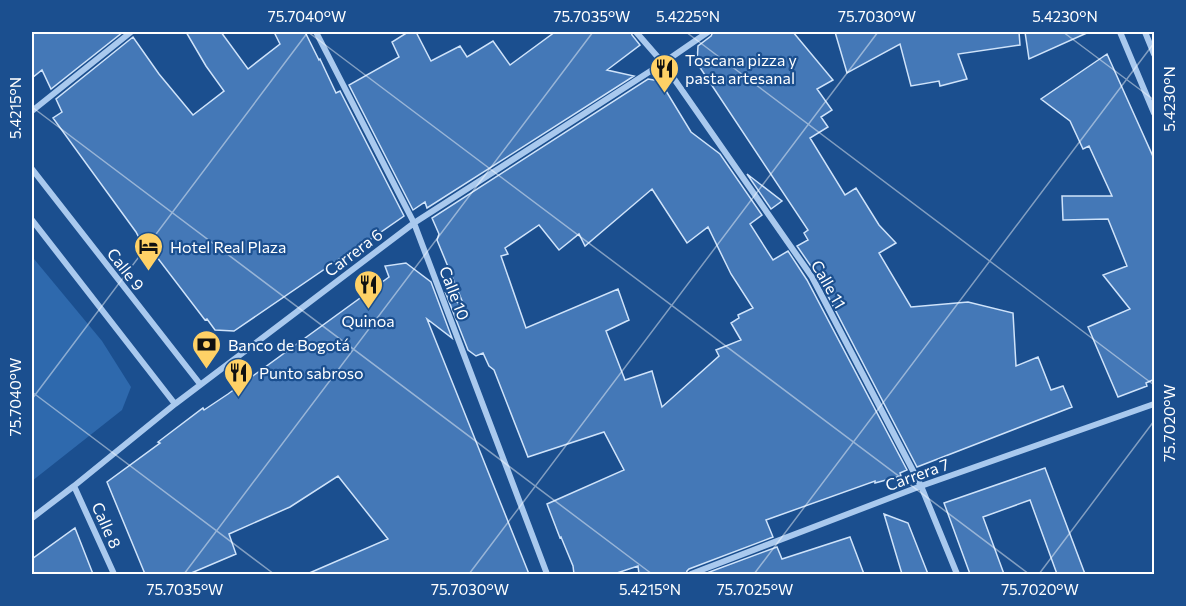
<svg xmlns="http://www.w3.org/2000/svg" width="1186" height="606" font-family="Commissioner,sans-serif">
	<rect width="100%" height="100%" fill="#1b4f8f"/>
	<!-- green -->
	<path fill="#2e69ad" d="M32 258 34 259 102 341 131 387 122 410 32 481Z"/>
	<!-- building -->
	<path fill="#4478b7" stroke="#cfe3fa" stroke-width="1.5" fill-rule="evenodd" d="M32 32H123L51 89 42 70 32 78Z
		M186 32H221L248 69 280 44 274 32H305L319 60 320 59 336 93 340 91 404 216 342 259 341 258 234 331 215 330 207 319 205 320 150 248 146 251 136 232 53 118 62 112 56 99 133 37 159 74 193 115 224 91 206 66Z
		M408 32H416L431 61 460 46 467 57 493 41 510 65 555 32H631L632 35 640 45 607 70 634 76 427 208 425 202 413 210 349 85 399 57 392 42Z
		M713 32H793L833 80 817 89 832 110 821 117 828 127 810 138 845 195 856 188 879 225 896 243 879 253 911 307 968 302 1013 313 1016 366 1038 357 1051 390 1063 386 1072 407 917 467 817 275 797 246 808 240 804 233 808 230 697 63 698 46 711 36Z
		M835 32H1019L1020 45 958 54 967 79 940 86 939 81 911 86 900 44 847 73Z
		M1025 32H1089L1029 59Z
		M1107 54 1155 161V379L1146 383 1147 386 1118 397 1088 327 1130 309 1103 275 1127 266 1108 219 1063 220 1062 196H1112L1089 146 1083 149 1070 121 1041 99Z
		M648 79 660 81 691 132 720 154 762 215 750 224 773 260 788 251 807 280 907 470 900 473 901 476 875 483V481L766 520 773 537 689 569 687 571 686 574H639L638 566 614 574H574L573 566 561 537 560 538 547 504 624 470 604 432 528 457 494 370 489 366 483 353 476 356 468 350 446 294 465 308 437 240 439 234 432 218ZM652 189 687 243 708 227 731 274 753 308 738 315 739 318 731 323 741 340 716 350 719 356 662 407 652 371 625 380 606 331 629 320 618 289 526 328 501 256 508 254 505 248 539 225 559 250 579 234 585 246Z
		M747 174 782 201 771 209Z
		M406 263 431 282 452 338 427 319 529 574H307L388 539 338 476 290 507 229 534 236 554 189 574H145L107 482 160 443 158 442 203 408 204 410 228 394 389 277 385 266Z
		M1045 468 1085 574H1057L1030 500 983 517 1004 574H970L944 503Z
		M884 514 908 523 928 574H902Z
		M75 528 93 574H32V559Z
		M850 537 864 574H704L777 547 782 559Z"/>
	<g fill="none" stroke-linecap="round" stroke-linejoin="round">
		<!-- street -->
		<path stroke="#a9c9ee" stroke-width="6" d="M316 32 414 223 547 574
			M636 32 663 63 812 277 921 486 957 574
			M1120 32 1154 113
			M1145 32 1154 54
			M32 111 131 32
			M32 169 200 384
			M32 220 175 404
			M74 486 114 574
			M32 518 74 486 175 404 414 223 663 63 708 32
			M691 574 921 486 1154 404"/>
	</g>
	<!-- ticks -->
	<path fill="none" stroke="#fff" stroke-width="1.5" stroke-opacity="0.45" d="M308 32 1029 574M686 32 1154 385M1063 32 1154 100M32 107 652 574M32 392 274 574M32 399 308 32M184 574 593 32M469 574 878 32M754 574 1154 43M1039 574 1154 421"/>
	<!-- icons -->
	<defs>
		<symbol id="restaurant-pin" viewBox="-11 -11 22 30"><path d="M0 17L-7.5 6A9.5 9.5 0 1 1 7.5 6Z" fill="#ffd166" stroke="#1b4f8f"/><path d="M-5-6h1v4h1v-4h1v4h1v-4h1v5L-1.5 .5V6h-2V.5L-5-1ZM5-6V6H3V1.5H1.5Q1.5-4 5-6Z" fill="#111"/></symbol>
		<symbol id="hotel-pin" viewBox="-11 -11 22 30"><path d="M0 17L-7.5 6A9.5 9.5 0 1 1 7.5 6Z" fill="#ffd166" stroke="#1b4f8f"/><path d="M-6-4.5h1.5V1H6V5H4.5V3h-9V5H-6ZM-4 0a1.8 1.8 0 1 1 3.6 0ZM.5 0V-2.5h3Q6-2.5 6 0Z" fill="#111"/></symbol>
		<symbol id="bank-pin" viewBox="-11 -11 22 30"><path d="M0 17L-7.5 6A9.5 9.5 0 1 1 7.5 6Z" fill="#ffd166" stroke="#1b4f8f"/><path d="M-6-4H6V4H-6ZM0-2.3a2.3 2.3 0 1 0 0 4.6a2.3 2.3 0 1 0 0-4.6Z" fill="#111"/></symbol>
	</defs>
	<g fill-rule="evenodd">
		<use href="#restaurant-pin" x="648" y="52" width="33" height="45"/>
		<use href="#hotel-pin" x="132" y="230" width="33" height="45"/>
		<use href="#restaurant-pin" x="352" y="268" width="33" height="45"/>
		<use href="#bank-pin" x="190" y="328" width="33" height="45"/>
		<use href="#restaurant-pin" x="222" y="356" width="33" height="45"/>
	</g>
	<g text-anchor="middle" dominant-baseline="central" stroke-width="4.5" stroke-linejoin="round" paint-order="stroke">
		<!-- poi labels -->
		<g font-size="16" fill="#fff" stroke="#1b4f8f" text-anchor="start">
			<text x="685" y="59">Toscana pizza y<tspan x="685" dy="18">pasta artesanal</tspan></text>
			<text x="170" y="246">Hotel Real Plaza</text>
			<text x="368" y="320" text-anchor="middle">Quinoa</text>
			<text x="228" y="344">Banco de Bogotá</text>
			<text x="259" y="372">Punto sabroso</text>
		</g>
		<!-- street labels -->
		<g font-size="16" fill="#fff" stroke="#1b4f8f">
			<text transform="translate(353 252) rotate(-37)">Carrera 6</text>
			<text transform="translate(126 269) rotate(52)">Calle 9</text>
			<text transform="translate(829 284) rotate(60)">Calle 11</text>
			<text transform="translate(455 293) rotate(69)">Calle 10</text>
			<text transform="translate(917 474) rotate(-20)">Carrera 7</text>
			<text transform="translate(107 525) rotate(66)">Calle 8</text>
		</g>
	</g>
	<!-- border -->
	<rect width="1186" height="606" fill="none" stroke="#1b4f8f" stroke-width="66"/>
	<rect x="33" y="33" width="1120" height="540" fill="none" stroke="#fff" stroke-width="2"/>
	<g font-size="15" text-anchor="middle" fill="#fff">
		<text x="307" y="22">75.7040°W</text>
		<text x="592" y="22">75.7035°W</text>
		<text x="688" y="22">5.4225°N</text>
		<text x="877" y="22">75.7030°W</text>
		<text x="1065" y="22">5.4230°N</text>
		<text transform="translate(1170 99) rotate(-90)" y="5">5.4230°N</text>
		<text transform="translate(16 108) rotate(-90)" y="5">5.4215°N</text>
		<text transform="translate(16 397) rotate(-90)" y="5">75.7040°W</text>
		<text transform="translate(1170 423) rotate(-90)" y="5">75.7020°W</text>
		<text x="185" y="595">75.7035°W</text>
		<text x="470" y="595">75.7030°W</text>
		<text x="650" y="595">5.4215°N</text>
		<text x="755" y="595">75.7025°W</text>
		<text x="1040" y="595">75.7020°W</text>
	</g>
</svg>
